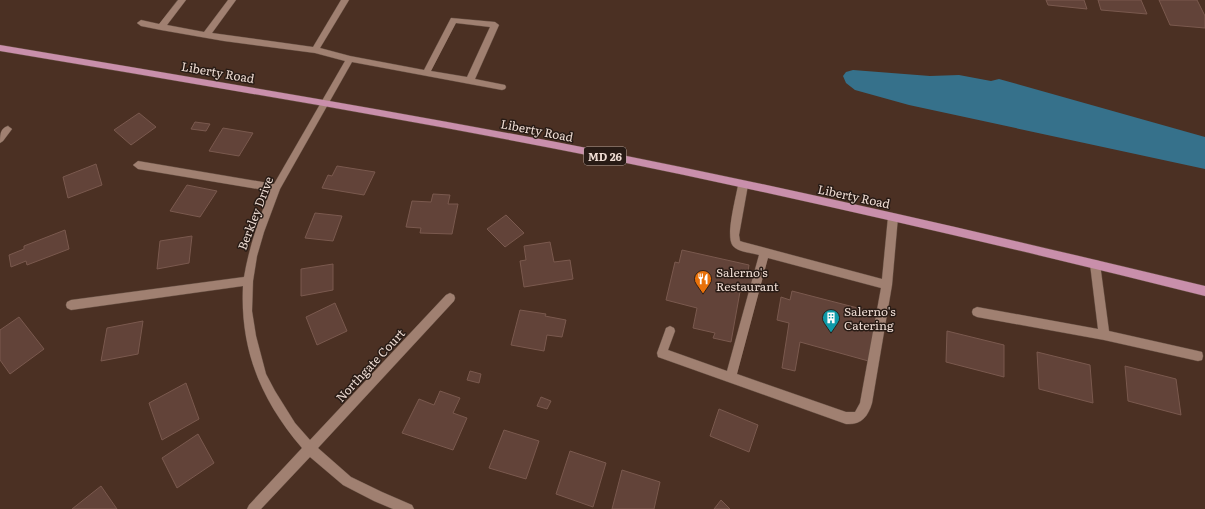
<svg xmlns="http://www.w3.org/2000/svg" width="1205" height="509" font-family="Literata,serif">
	<rect width="100%" height="100%" fill="#4b3023"/>
	<!-- water -->
	<path fill="#36718b" d="M853 70 930 76 959 75 991 81 999 79 1205 137V169L909 105 855 90 846 83 843 76 846 72Z"/>
	<!-- building -->
	<path fill="#624339" stroke="#7a594e" d="M1046 0H1084L1087 9 1048 5Z
		M1098 0H1141L1147 14 1101 10Z
		M1159 0H1197L1205 16V28L1170 25Z
		M139 113 156 127 131 145 114 130Z
		M195 122 210 124 206 131 191 129Z
		M223 128 253 133 239 156 209 151Z
		M96 164 102 185 68 198 63 177Z
		M337 166 375 172 364 195 322 188 328 175 332 176Z
		M187 185 217 191 200 217 170 211Z
		M433 194 450 195 448 204H458L452 234 420 233 421 228 406 227 412 201 431 202Z
		M315 213 342 216 333 241 305 238Z
		M506 215 524 233 505 247 487 229Z
		M65 230 69 249 27 265 26 261 11 267 9 255 24 249V246Z
		M192 236 189 263 157 269 160 241Z
		M550 242 554 262 570 260 573 279 524 287 520 261 526 260 524 246Z
		M682 250 749 265 747 277 753 278 751 288 741 286 731 342 713 338 715 333 693 328 697 308 666 300 675 262 679 263Z
		M333 264V290L301 296V269Z
		M792 291 877 313 872 362 800 342 795 371 782 368 789 323 777 320 781 297 790 300Z
		M335 303 347 331 317 345 306 317Z
		M520 310 546 314 545 316 566 320 562 337 547 335 544 351 511 345Z
		M19 317 44 349 10 374 0 360V330Z
		M143 321 138 354 101 361 107 328Z
		M947 331 1004 345V377L946 362Z
		M1037 352 1090 365 1093 403 1039 389Z
		M1125 366 1176 379 1181 415 1128 401Z
		M470 371 481 374 479 383 467 380Z
		M186 383 199 419 162 440 149 403Z
		M440 391 460 398 453 413 467 418 453 450 402 433 419 399 434 405Z
		M541 397 551 401 547 409 537 406Z
		M719 409 758 425 749 452 710 436Z
		M504 430 539 441 526 479 489 468Z
		M198 434 214 463 177 488 162 458Z
		M570 451 606 463 593 507 556 494Z
		M622 470 660 482 654 509H612Z
		M101 486 117 509H72Z
		M721 500 730 509H714Z"/>
	<g fill="none" stroke-linecap="round" stroke-linejoin="round">
		<defs>
			<path id="minor" d="M178 0H186L167 25 204 32 228 0H236L212 33 313 47 341 0H349L320 48 350 56 424 70 451 18 495 22 499 25 475 79 505 85 506 87 505 89 502 90 352 62 280 189 264 232 257 256 253 281 252 311 256 336 266 374 275 391 295 423 310 440 446 295 450 293 454 295 455 298 454 301 318 448 351 477 382 492 412 505 414 509H393L374 501 343 485 310 457 261 509H247L249 505 302 448C261 400 240 350 243 286L71 310 67 308 66 305 67 302 71 300 244 277C249 247 259 219 270 191L138 169 133 165 138 161 274 184 345 61 315 53 224 41 161 30 141 26 137 23 141 20 159 24ZM456 23 490 27 467 77 431 71Z
				M8 126 12 129 3 141 0 143C0 135 0 128 8 126Z
				M743 181 746 182 748 185 739 235 740 241 743 242 882 279 888 217 890 214H896L898 217 892 285 872 403C868 417 861 425 846 424L658 357 657 353 665 331 666 328 670 326 674 328 675 331 668 350 727 371 759 255C752 253 738 252 733 246 725 237 736 198 738 185L740 182ZM768 258 881 288 860 403 855 412H846L737 374Z
				M1095 260 1099 261 1100 264 1109 331 1198 351 1202 352 1203 356 1202 360 1198 361 1104 340 977 317 973 315 972 312 973 309 977 307 1098 329 1090 264 1091 261Z"/>
			<path id="major" d="M0 45C201 79 402 112 602 151 804 191 1005 238 1205 286V296C1005 246 804 199 602 158 402 118 201 85 0 51Z"/>
		</defs>
		<!-- minor casing -->
		<use href="#minor" stroke="#654e42" stroke-width="1"/>
		<!-- major casing -->
		<use href="#major" stroke="#654e42" stroke-width="1"/>
		<!-- minor -->
		<use href="#minor" fill="#a08071" fill-rule="evenodd"/>
		<!-- major -->
		<use href="#major" fill="#c98fab" fill-rule="evenodd"/>
	</g>
	<!-- icons -->
	<defs>
		<symbol id="restaurant-pin" viewBox="-11 -11 22 30"><path d="M0 17L-7.5 6A9.5 9.5 0 1 1 7.5 6Z" fill="#e8710a" stroke="#281b15"/><path d="M-5-6h1v4h1v-4h1v4h1v-4h1v5L-1.5 .5V6h-2V.5L-5-1ZM5-6V6H3V1.5H1.5Q1.5-4 5-6Z" fill="#fff"/></symbol>
		<symbol id="building-pin" viewBox="-11 -11 22 30"><path d="M0 17L-7.5 6A9.5 9.5 0 1 1 7.5 6Z" fill="#0f9aa8" stroke="#281b15"/><path d="M-4-6H4V6H1V3H-1V6H-4ZM-2.5-4.3h1.7v1.8h-1.7ZM.8-4.3h1.7v1.8H.8ZM-2.5-1h1.7V.8h-1.7ZM.8-1h1.7V.8H.8Z" fill="#fff"/></symbol>
	</defs>
	<g fill-rule="evenodd">
		<use href="#restaurant-pin" x="693" y="269" width="20" height="27"/>
		<use href="#building-pin" x="821" y="308" width="20" height="27"/>
	</g>
	<g text-anchor="middle" dominant-baseline="central" stroke-width="3" stroke-linejoin="round" paint-order="stroke">
		<!-- shield labels -->
		<rect fill="#281b15" stroke="#b2a199" stroke-width="1" x="584" y="147" width="42" height="18" rx="3"/>
		<g font-size="11" font-weight="bold" fill="#eddbd2">
			<text x="605" y="156">MD 26</text>
		</g>
		<!-- street labels -->
		<g font-size="12" fill="#eddbd2" stroke="#281b15">
			<text transform="translate(218 72) rotate(10)">Liberty Road</text>
			<text transform="translate(537 130) rotate(11)">Liberty Road</text>
			<text transform="translate(854 196) rotate(12)">Liberty Road</text>
			<text transform="translate(255 213) rotate(-69)">Berkley Drive</text>
			<text transform="translate(370 365) rotate(-47)">Northgate Court</text>
		</g>
		<!-- poi labels -->
		<g font-size="12" fill="#eddbd2" stroke="#281b15" text-anchor="start">
			<text x="716" y="272">Salerno's<tspan x="716" dy="14">Restaurant</tspan></text>
			<text x="844" y="311">Salerno's<tspan x="844" dy="14">Catering</tspan></text>
		</g>
	</g>
</svg>
